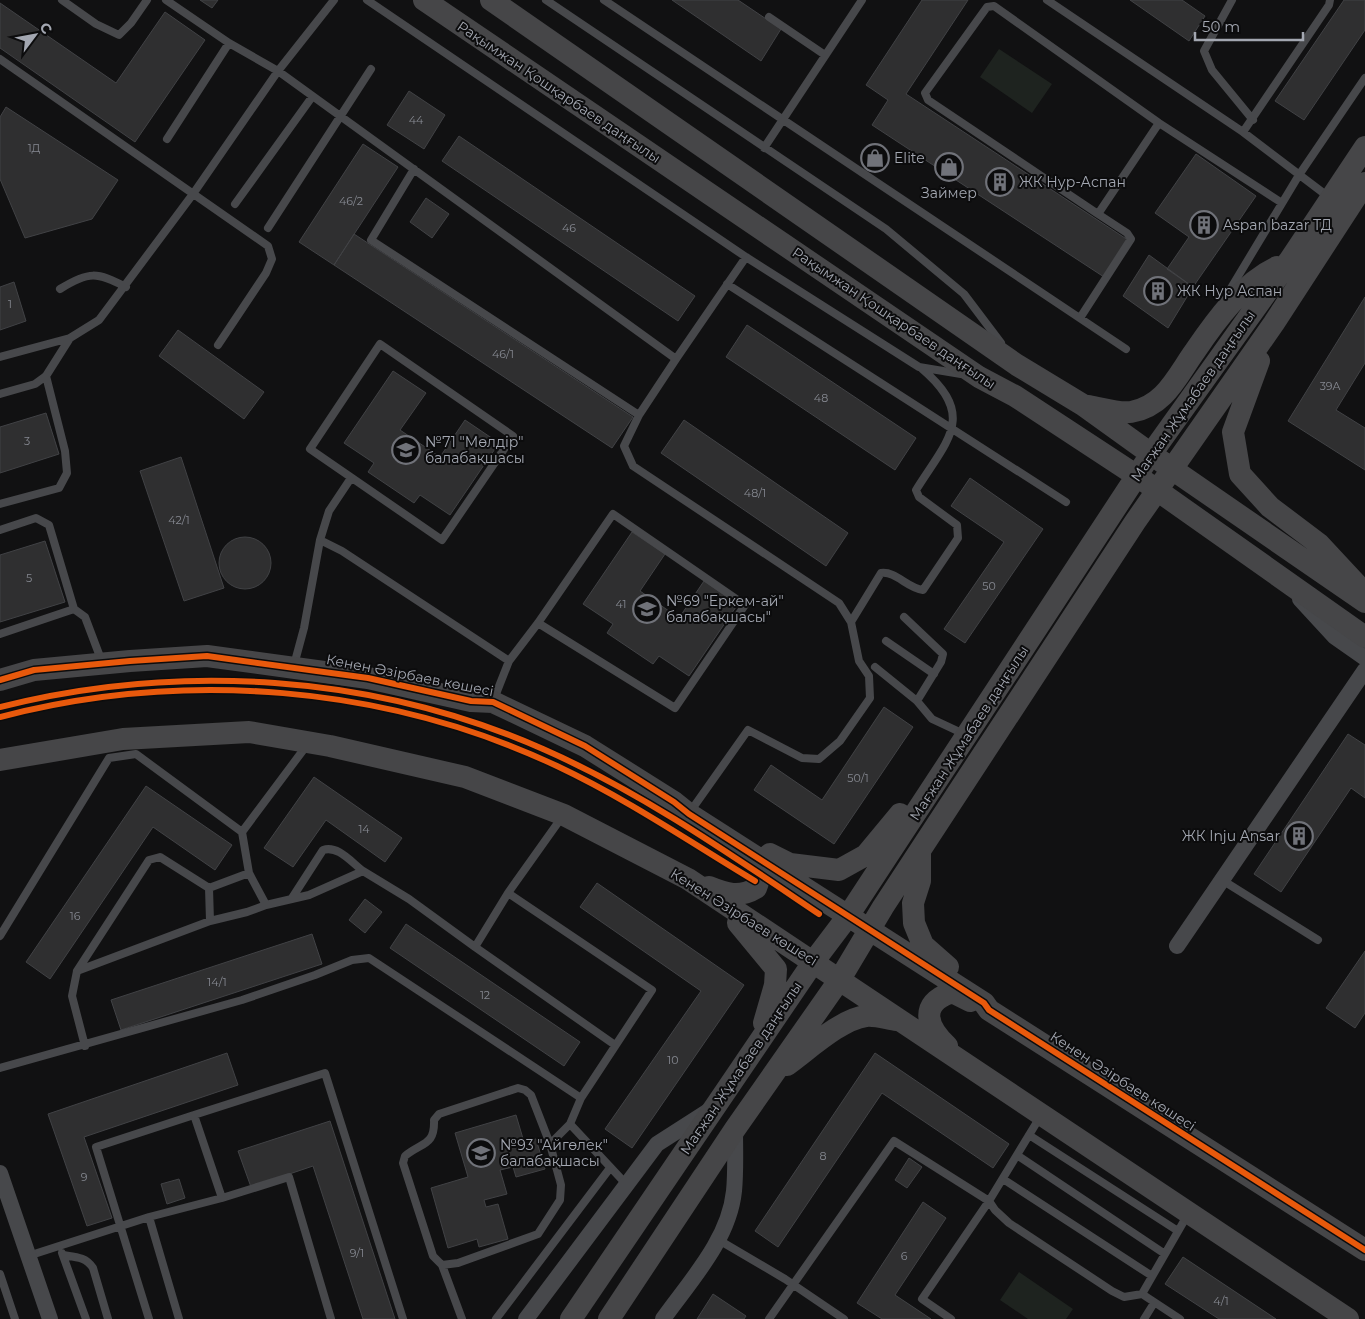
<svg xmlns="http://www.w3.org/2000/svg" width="1365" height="1319" font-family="Montserrat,sans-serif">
	<rect width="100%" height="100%" fill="#111112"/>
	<!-- green -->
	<path fill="#1e231f" d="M999 49 1052 84 1032 113 980 77Z
		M1019 1272 1073 1309 1066 1319H1028L1000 1300Z"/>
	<!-- building -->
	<path fill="#2f2f30" stroke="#414245" d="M200 0H218L212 8Z
		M672 0H738L781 29 761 61Z
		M922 0H968L906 94 1128 240 1104 277 872 125 888 100 866 85Z
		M1130 0H1182L1205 16 1189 41Z
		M1344 0H1365V30L1304 120 1275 101Z
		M0 3 116 83 165 12 205 40 135 142 0 48Z
		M409 91 445 115 424 149 387 125Z
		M6 107 118 180 92 219 25 238 0 179V117Z
		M459 136 695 296 678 321 442 161Z
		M363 144 398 167 334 265 299 242Z
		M1196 154 1256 196 1193 287 1167 269 1189 237 1155 213Z
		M426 198 449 214 432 238 410 222Z
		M354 234 633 417 612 448 334 265Z
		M1149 255 1193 287 1168 328 1123 296Z
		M14 282 26 321 0 330V287Z
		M1365 297V363L1336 410 1365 428V470L1288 421Z
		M747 325 916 438 895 470 726 357Z
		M178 330 264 392 244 419 159 356Z
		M393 371 426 393 400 430 440 457 465 420 499 443 450 515 420 495 414 503 368 472 374 463 344 443Z
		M46 413 59 454 0 473V427Z
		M684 420 848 533 826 566 661 453Z
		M181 457 224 588 184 601 140 471Z
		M970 478 1043 529 965 643 944 629 1004 542 951 506Z
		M632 532 665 554 640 591 679 618 704 581 738 604 689 676 659 656 653 664 607 633 613 624 583 604Z
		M219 563a26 26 0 1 1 52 0a26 26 0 1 1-52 0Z
		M45 541 65 602 0 622V555Z
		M884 707 913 727 834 844 754 790 771 765 822 800Z
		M1348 734 1365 745V798L1351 788 1281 892 1254 874Z
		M314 777 402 838 385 862 326 820 293 867 264 848Z
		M146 786 232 845 215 870 153 827 50 979 26 962Z
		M597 883 744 985 632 1148 605 1129 701 991 580 907Z
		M365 899 382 912 365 933 349 920Z
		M406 924 580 1042 564 1066 390 948Z
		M312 934 322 964 121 1030 111 1000Z
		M1365 951V1013L1355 1028 1326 1008Z
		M227 1053 238 1085 84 1137 112 1218 87 1226 48 1114Z
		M875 1053 1009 1144 993 1168 882 1093 778 1247 755 1231Z
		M516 1115 524 1142 536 1139 545 1169 516 1177 513 1167 500 1170 507 1194 484 1200 486 1207 498 1204 508 1239 479 1247 477 1239 448 1248 431 1188 468 1177 455 1133Z
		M330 1121 395 1319H363L313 1166 251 1187 238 1151Z
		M909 1158 922 1167 907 1188 895 1180Z
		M179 1179 185 1198 167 1204 161 1184Z
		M923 1202 946 1218 895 1295 931 1319H882L857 1303Z
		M1183 1257 1276 1319H1219L1165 1284Z
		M713 1294 746 1316 744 1319H697Z"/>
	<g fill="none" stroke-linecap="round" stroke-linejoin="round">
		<!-- lane -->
		<path stroke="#47484b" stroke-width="8" d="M62 0 96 24 119 35 131 23 147 0
			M166 0 229 43 278 71 676 359 746 257
			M367 0 746 257 919 367 961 374
			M546 0 886 229 964 294 1001 343
			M604 0 1126 349
			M1047 0 1243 132 1330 198
			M1232 0 1204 51 1212 70 1253 120
			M769 17 825 55
			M0 59 268 246 272 259 266 273 218 345
			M1159 123 1098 214 928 100 925 93 987 7 994 6 1159 123 1282 203
			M1243 132 1329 5 1330 0
			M167 139 229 43
			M764 148 862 0
			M414 169 371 240 639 415 676 359
			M235 204 312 97
			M268 228 371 69
			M727 284 1066 502
			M60 289C89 271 97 272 126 287
			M1228 293 1299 175 1365 78
			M1080 318 1131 239 1127 233 1098 214
			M380 344 513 436 442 540 310 449Z
			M0 357 70 338 99 320 193 194 278 71 334 0
			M0 394 35 384 46 376 70 338
			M639 415 624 446 633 466 839 603 851 622 859 661 869 676 870 698 840 741 819 759 802 758 748 730 690 812
			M351 478 329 511 320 540 342 551 509 661
			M0 504 59 488 67 473 65 451 46 376
			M0 530 36 518 49 525 74 609 0 634
			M74 609 85 617 102 662
			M904 617 943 654 941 662 917 701
			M851 622 881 573C896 571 907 588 923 590L958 538 957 525 919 497 916 490C947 440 978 416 921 368
			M886 641 934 674
			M294 665 304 628 320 540
			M875 667 917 701 932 719 964 734
			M494 699 509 661 538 623 613 514 745 605 675 708 538 623
			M242 832 307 745
			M1222 880 1318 940
			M508 893 562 817
			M292 898 323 850C338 845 351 862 363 871
			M266 905 309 895 363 871 409 899 475 947
			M210 921 209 888 249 873
			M0 936 109 758 136 754 242 832 249 873 266 905 247 912 210 921 77 971 72 996 85 1046
			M77 971 149 860 160 857 209 888
			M0 1068 242 1000 315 975 352 960 369 958 581 1098 570 1124 627 1185
			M518 1088 525 1090 531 1095 550 1144 561 1185 560 1200 538 1234 458 1263 442 1265 433 1256 403 1163 405 1156C422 1142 435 1146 434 1120L439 1114Z
			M581 1098 652 990 508 893 475 947 615 1045
			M1040 1117 989 1201 995 1210 1009 1223 1112 1291 1124 1297 1142 1294 1188 1214
			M1029 1135 1178 1231
			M550 1144 570 1124
			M1017 1155 1165 1254
			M1003 1179 1152 1276
			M149 1217 222 1198
			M717 1239 785 1279 844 1319
			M62 1253 86 1319
			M63 1255C76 1257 86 1257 93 1268L108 1319
			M28 1256 149 1217 179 1319
			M442 1265 462 1319
			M0 1274 15 1319
			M1142 1294 1180 1319
			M149 1319 96 1147 194 1115
			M331 1319 289 1177 222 1198 194 1115 325 1073 403 1319
			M496 1319 610 1168
			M769 1319 894 1141 989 1201 922 1299 951 1319
			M1144 1319 1154 1303"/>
		<!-- street -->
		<path stroke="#47484b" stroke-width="16" d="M1300 599 1335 637 1365 658
			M1177 946 1365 670
			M0 1173 50 1319
			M526 1319 657 1144 710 1110
			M663 1319C690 1281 729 1240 734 1191 736 1171 735 1150 735 1129"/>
		<!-- secondary -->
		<path stroke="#464648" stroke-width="22" d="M424 0 979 377 1015 396 1137 476 1365 637
			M491 0 1017 365 1083 405 1172 469 1365 602
			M1259 361 1233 432 1240 474 1270 507 1319 544 1359 587
			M1089 406C1101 408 1119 414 1131 412 1165 406 1177 376 1195 351 1216 320 1243 283 1277 267
			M0 680 34 670 130 661 207 656 368 678 471 701 493 702 585 746 674 802 689 814 984 1003 989 1010 1365 1250
			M0 760 123 739 249 732 330 746 465 777 564 815 688 879 1348 1319
			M920 851V881L913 903 914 923 923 945 948 967
			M770 854 790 864 839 870 866 855 900 814
			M709 887C726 894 740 898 756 888 763 871 759 864 747 852
			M738 923 776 969 775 985 764 1023
			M947 1046C926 1026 919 1004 952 992L970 1001
			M787 1065C808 1050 841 1019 866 1016 876 1015 888 1019 897 1020
			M571 1319 814 961 848 916 1151 454 1289 261 1365 147
			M609 1319 735 1129 840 979 883 907 1135 522 1274 323 1365 183"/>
		<defs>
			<path id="cycleway" d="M0 680 34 670 130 661 207 656 368 678 471 701 493 702 585 746 674 802 689 814 984 1003 989 1010 1365 1250
				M0 707C179 662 373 674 543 749 641 792 730 854 819 914
				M0 717C184 669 385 685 557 766 627 799 690 842 755 881"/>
		</defs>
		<!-- cycleway casing -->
		<use href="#cycleway" stroke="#0c0c0d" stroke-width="9"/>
		<!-- cycleway -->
		<use href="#cycleway" stroke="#e8590c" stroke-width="6"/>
	</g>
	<!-- icons -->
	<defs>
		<symbol id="shop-ring" viewBox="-11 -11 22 22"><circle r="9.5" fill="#0c0c0d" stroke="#707279" stroke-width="1.5"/><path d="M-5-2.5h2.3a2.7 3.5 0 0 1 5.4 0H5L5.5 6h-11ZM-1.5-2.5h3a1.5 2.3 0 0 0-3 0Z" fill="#707279"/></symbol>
		<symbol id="building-ring" viewBox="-11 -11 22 22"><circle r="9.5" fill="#0c0c0d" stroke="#707279" stroke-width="1.5"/><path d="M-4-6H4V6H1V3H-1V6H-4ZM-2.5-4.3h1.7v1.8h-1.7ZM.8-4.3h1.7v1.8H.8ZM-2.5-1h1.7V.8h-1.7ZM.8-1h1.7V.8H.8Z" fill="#707279"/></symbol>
		<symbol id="school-ring" viewBox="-11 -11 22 22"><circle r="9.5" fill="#0c0c0d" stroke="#707279" stroke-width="1.5"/><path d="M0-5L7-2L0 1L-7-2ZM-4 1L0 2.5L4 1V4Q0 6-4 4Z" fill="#707279"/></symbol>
	</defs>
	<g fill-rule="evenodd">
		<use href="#shop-ring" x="859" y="142" width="32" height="32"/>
		<use href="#shop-ring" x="933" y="151" width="32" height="32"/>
		<use href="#building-ring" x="984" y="166" width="32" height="32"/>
		<use href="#building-ring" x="1188" y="209" width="32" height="32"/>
		<use href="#building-ring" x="1142" y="275" width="32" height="32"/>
		<use href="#school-ring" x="390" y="434" width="32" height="32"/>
		<use href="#school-ring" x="631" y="593" width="32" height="32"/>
		<use href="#building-ring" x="1283" y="820" width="32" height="32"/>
		<use href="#school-ring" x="465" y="1137" width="32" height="32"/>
	</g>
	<g text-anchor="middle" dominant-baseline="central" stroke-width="4" stroke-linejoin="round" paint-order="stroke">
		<!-- number labels -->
		<g font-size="11" fill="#868991">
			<text x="416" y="120">44</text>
			<text x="34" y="148">1Д</text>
			<text x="351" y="201">46/2</text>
			<text x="569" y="228">46</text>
			<text x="10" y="304">1</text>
			<text x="503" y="354">46/1</text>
			<text x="1330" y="386">39A</text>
			<text x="821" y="398">48</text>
			<text x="27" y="441">3</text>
			<text x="755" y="493">48/1</text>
			<text x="179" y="520">42/1</text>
			<text x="29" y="578">5</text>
			<text x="989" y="586">50</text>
			<text x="621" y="604">41</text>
			<text x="858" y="778">50/1</text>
			<text x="364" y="829">14</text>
			<text x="75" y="916">16</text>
			<text x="217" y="982">14/1</text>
			<text x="485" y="995">12</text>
			<text x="673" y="1060">10</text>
			<text x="823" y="1156">8</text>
			<text x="84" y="1177">9</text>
			<text x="357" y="1253">9/1</text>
			<text x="904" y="1256">6</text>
			<text x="1221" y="1301">4/1</text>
		</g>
		<!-- street labels -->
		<g font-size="14" fill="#a3a7b1" stroke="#0c0c0d">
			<text transform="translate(559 92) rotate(34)">Рақымжан Қошқарбаев даңғылы</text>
			<text transform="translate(894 318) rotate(34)">Рақымжан Қошқарбаев даңғылы</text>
			<text transform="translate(1193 396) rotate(-55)">Мағжан Жұмабаев даңғылы</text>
			<text transform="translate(410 675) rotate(11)">Кенен Әзірбаев көшесі</text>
			<text transform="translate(969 733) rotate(-57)">Мағжан Жұмабаев даңғылы</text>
			<text transform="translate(744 917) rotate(32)">Кенен Әзірбаев көшесі</text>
			<text transform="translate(741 1068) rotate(-56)">Мағжан Жұмабаев даңғылы</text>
			<text transform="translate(1123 1081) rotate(33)">Кенен Әзірбаев көшесі</text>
		</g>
		<!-- poi labels -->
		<g font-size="14" fill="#a3a7b1" stroke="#0c0c0d" text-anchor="start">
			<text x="894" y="158">Elite</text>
			<text x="1019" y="182">ЖК Нур-Аспан</text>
			<text x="949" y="193" text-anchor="middle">Займер</text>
			<text x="1223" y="225">Aspan bazar ТД</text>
			<text x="1177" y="291">ЖК Нур Аспан</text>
			<text x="425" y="442">№71 "Мөлдір"<tspan x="425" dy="16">балабақшасы</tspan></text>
			<text x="666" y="601">№69 "Еркем-ай"<tspan x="666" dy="16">балабақшасы"</tspan></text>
			<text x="1280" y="836" text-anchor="end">ЖК Inju Ansar</text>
			<text x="500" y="1145">№93 "Айгөлек"<tspan x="500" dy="16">балабақшасы</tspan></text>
		</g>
	</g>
	<!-- north arrow -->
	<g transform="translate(35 35) rotate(58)" stroke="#0c0c0d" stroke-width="4" paint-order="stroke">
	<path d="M0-4L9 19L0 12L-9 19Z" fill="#a3a7b1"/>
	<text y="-8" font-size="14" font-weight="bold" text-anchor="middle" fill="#a3a7b1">С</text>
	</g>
	<!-- scale -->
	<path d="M1195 32v8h108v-8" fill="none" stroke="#a3a7b1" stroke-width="2.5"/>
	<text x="1202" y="32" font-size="15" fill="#a3a7b1" stroke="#0c0c0d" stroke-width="4" paint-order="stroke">50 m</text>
</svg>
